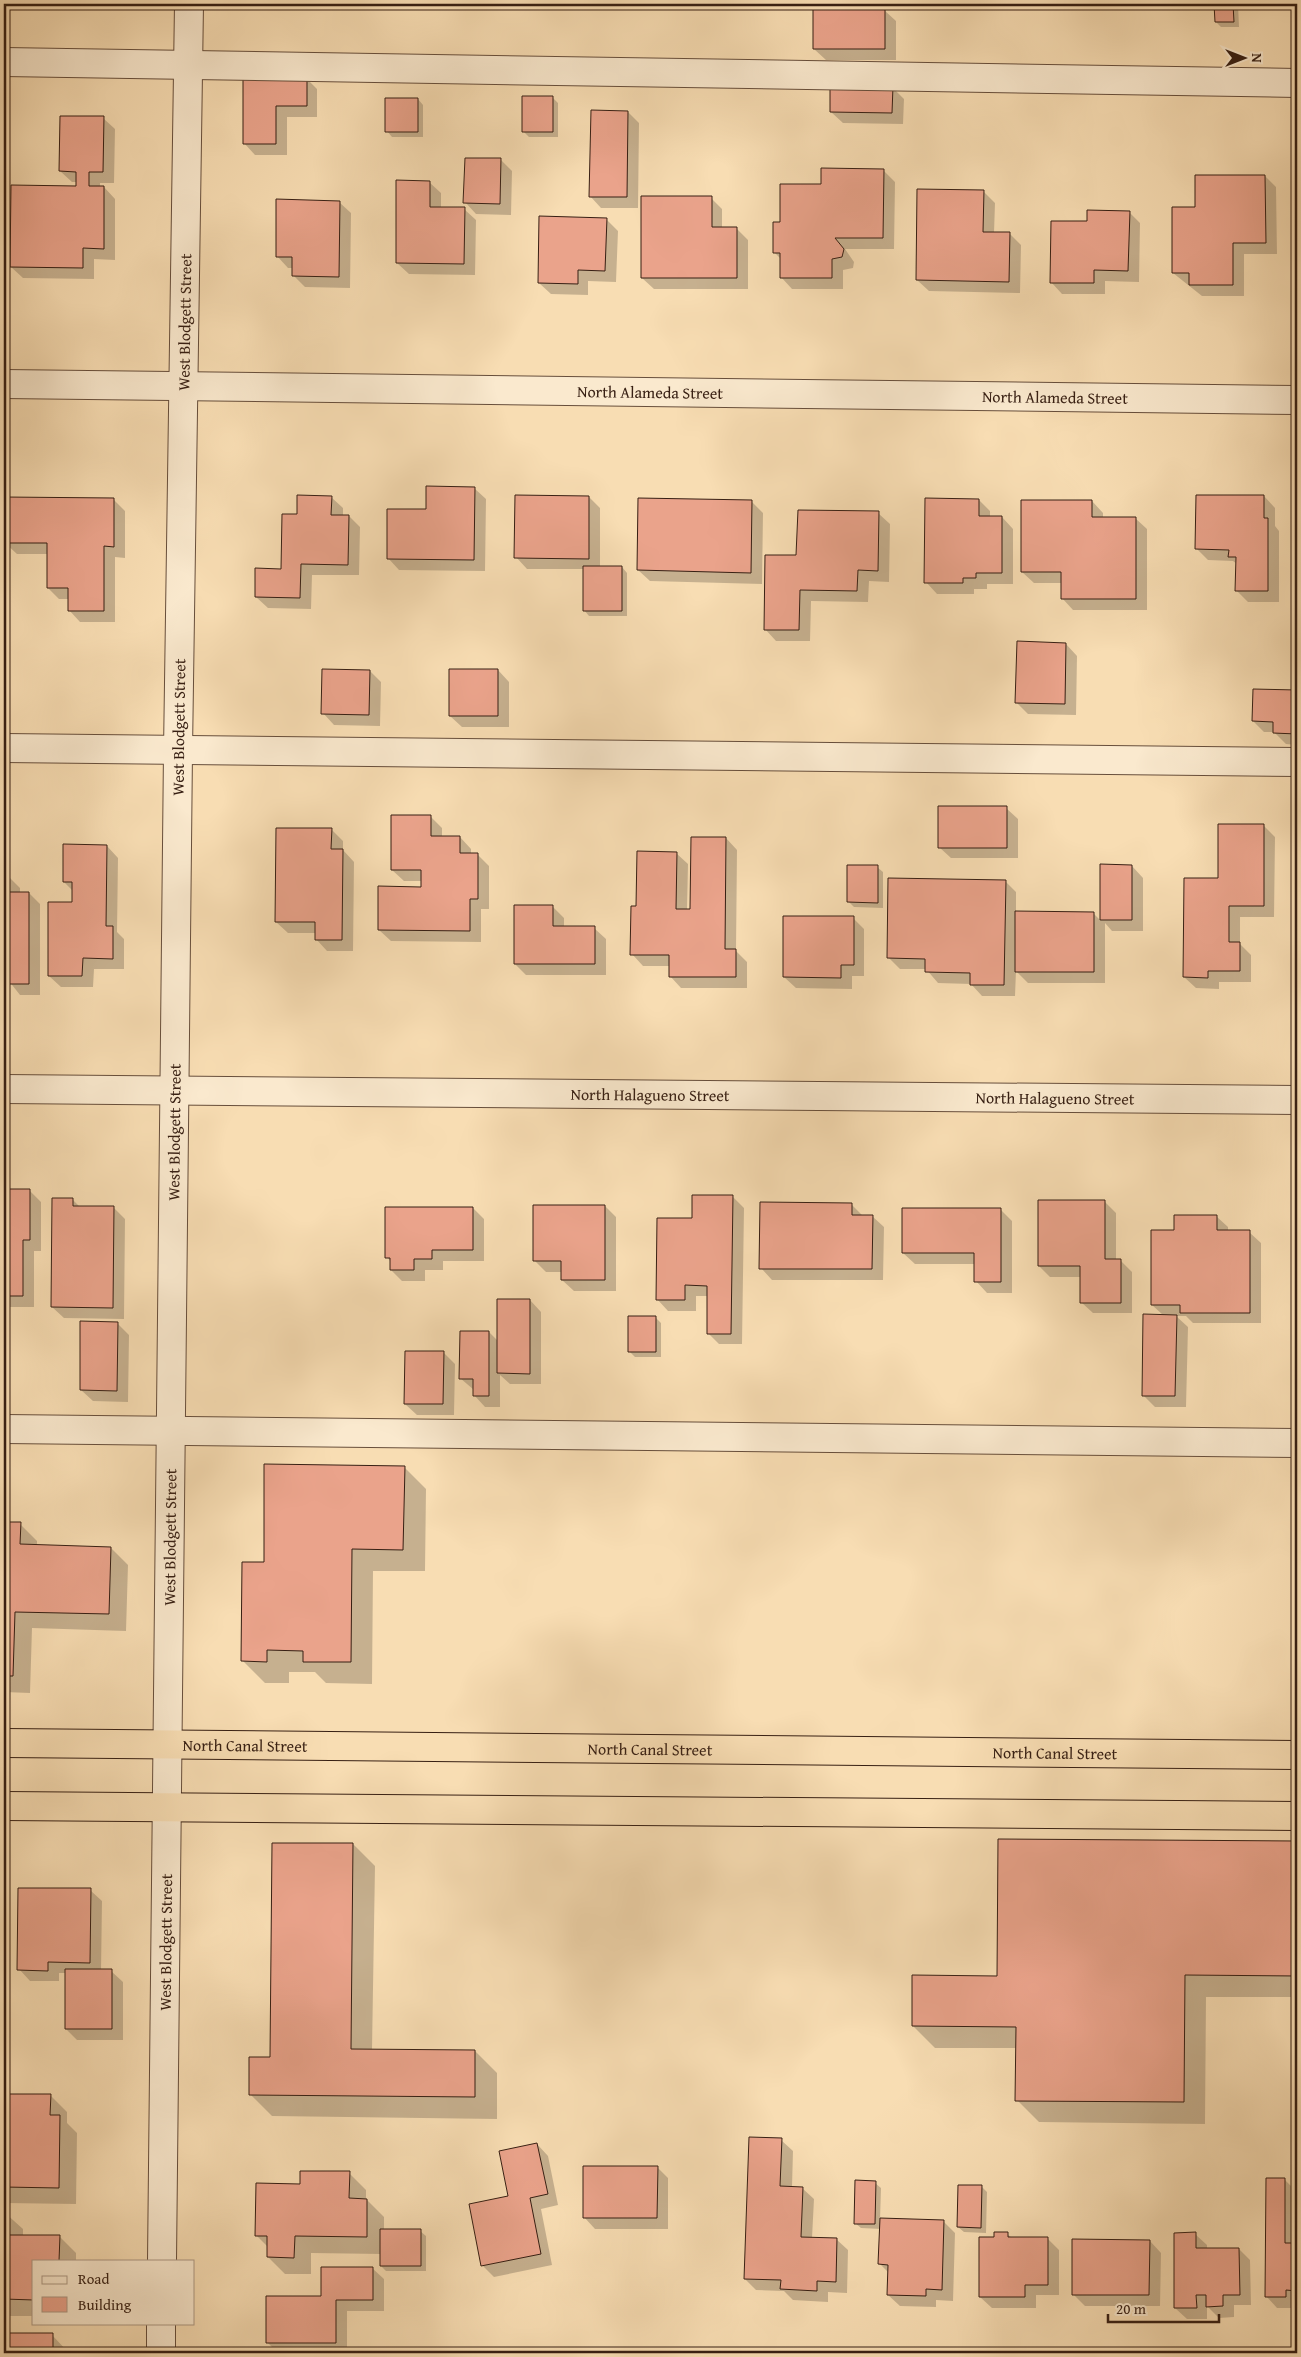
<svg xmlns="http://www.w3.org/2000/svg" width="1301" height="2357" font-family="'Gentium Book Plus',serif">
	<rect width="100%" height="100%" fill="#f8ddb3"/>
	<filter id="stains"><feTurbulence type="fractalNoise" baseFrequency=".004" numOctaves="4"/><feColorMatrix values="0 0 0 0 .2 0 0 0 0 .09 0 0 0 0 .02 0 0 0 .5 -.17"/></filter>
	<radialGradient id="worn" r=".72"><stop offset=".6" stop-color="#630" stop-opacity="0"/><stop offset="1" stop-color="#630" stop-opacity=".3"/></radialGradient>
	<!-- shadow -->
	<path fill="#0003" d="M1216 4H1238L1239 27H1221L1216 22Z
		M884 10 896 21V60H826L814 49Z
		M244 78H306L317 89V117H287V155H255L244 143Z
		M892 87 904 99 903 124 843 123 831 112Z
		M552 97 558 103V137H529L524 132Z
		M418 99 423 105V137H392L387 131Z
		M628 112 639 123 638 208H601L590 196Z
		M103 118 115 129 114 183H100V187H104L115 199V260L94 259V279L23 278 11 267 78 187V182H72L60 171Z
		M501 160 512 171 511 215 476 214 465 202Z
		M883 170 895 182 894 249H845L854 262 853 268 843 270V289H792L781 277V259L774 252 781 223 823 186Z
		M1265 176 1276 187 1277 254H1244V296H1202L1173 273 1197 209Z
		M429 182 441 193V208L464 209 476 220 475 275 409 274 397 263Z
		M983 191 995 203 994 233H1009L1021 245 1020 293 929 291 917 280Z
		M711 198 722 209V228H736L748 240V289H654L642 278Z
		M339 202 351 213 350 288 305 287 294 276V268H288L277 256Z
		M1129 212 1140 223 1139 282 1105 281V294H1062L1051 282 1088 222Z
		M606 219 618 231 616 282 588 281V295L551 294 539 283Z
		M474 488 486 499 485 571 399 570 388 558 427 511Z
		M1264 496 1275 508V526L1279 531V602H1248L1236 590 1237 564 1233 561 1208 560 1197 549Z
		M331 497 343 508V516H349L360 527 359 575H312L311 609 268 608 256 597 282 570 298 515Z
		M589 497 600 508V567H622L627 573V616H589L584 610V569H527L516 557Z
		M4 498 114 500 125 511V558L115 557V622H80L69 610V599H59L48 588V554H17L5 543 4 578Z
		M979 500 990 511V517H1002L1013 529V584H987V589H974V594H937L926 582Z
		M751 501 763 513 762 584 650 581 638 570Z
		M1092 501 1103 513V518H1135L1147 529V610H1073L1062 598V583H1034L1022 572Z
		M878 513 890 524 889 582 869 581 868 602 811 601 810 641H776L765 629 798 556Z
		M1066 644 1077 656 1076 715 1028 714 1017 703Z
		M498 670 509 682V727H462L450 716Z
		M370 671 381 682 380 726 334 725 323 713Z
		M1254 690 1297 691V745L1286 744 1274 732H1264L1253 721Z
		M1006 808 1018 819V858H951L939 847Z
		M431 817 442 828V837H460L471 849V855H478L489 866V909H481V942L391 941 379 930 422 888V881H404L392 870Z
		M1264 826 1275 837 1274 917H1240V944L1251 955V982H1219V989L1196 988 1184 977 1220 879Z
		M331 829 343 841V850L354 862 353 951H327L316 939V933H288L276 922Z
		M726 838 737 850 736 951 747 962V988H681L670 976V966H643L632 954 638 908 676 853 688 864 687 910H692Z
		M107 846 118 858 117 932 124 939V969H94L93 987H61L49 976 73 904V891L64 882Z
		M1102 866H1132L1143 878V931H1112L1105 923V983H1028L1016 971 1015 996H982L971 984 938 983 926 969H900L888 957 1005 881 1016 892V912L1093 913 1101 921Z
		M877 867 883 872V908L854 907 849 902Z
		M4 877H9L20 888V893H29L40 904V995H20L9 981H4Z
		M553 907 564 918V928H594L606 939V975H526L515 964Z
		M853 918 864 929V976H852V989L796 988 784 977Z
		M4 1190H29L41 1202V1251H34V1307H4Z
		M732 1196 744 1208 742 1344H719L708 1333V1296H696V1311H668L657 1299 693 1220Z
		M73 1200 80 1207H113L125 1219 124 1319 64 1318 52 1307Z
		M1104 1201 1116 1213V1261H1121L1132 1272V1313H1093L1081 1302V1277H1050L1039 1266Z
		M851 1204 863 1216H872L884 1227 883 1280H772L761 1268Z
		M605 1206 616 1217V1291H574L562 1280V1272H546L534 1260Z
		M473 1208 484 1219V1261H443V1270H425V1281H402L391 1270V1262L387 1257Z
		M1001 1210 1012 1221V1293H987L976 1281V1264H915L903 1253Z
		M1216 1216 1228 1227V1232H1249L1261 1243V1323H1193L1186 1316H1176L1188 1327 1186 1407H1155L1143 1395 1163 1315 1152 1305Z
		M1296 1218H1297V1276L1296 1275Z
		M530 1300 541 1312V1384H510L500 1375V1407H485L474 1395V1390L460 1378 489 1332 498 1341Z
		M655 1317 661 1323V1357H635L629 1351Z
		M117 1323 129 1335 128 1402 93 1401 81 1390Z
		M443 1352 455 1364 454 1415H417L405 1404Z
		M404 1467 426 1489 425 1571H373L372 1684 326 1683 315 1672H289V1683H265L243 1661 265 1564Z
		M4 1523 20 1524 37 1541V1546L111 1548 128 1565 126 1631 32 1628 30 1693 4 1692Z
		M999 1840 1297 1842V1997H1206L1205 2124 1039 2122 1017 2100V2048H935L913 2026 998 1977Z
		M353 1844 375 1866 372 2050 475 2051 497 2073V2119L272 2116 250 2094 271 2058Z
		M90 1890 102 1901 101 1971H111L123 1982V2040H77L66 2029V1973H59V1981H30L19 1969Z
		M50 2095 67 2112V2123L77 2133 76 2204 4 2203V2115Z
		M781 2140 793 2151 792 2187 802 2188 814 2199 812 2238 836 2239 848 2250 847 2293 828 2292V2302L793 2300 784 2291 756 2290 745 2279Z
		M537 2144 548 2156 558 2205 541 2209 552 2265 494 2277 483 2266 510 2197Z
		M657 2167 668 2178V2229H595L584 2217Z
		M349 2173 366 2190V2199L384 2217V2231H420L426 2236V2271H386L381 2266V2254L311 2253V2274H285L268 2257V2247L256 2235 301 2185Z
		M1285 2180 1296 2191 1297 2308H1277L1266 2296Z
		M875 2183 881 2188 880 2220 944 2222 955 2233 953 2301 936 2300V2307L900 2306 888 2295 889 2273 880 2264 881 2229 861 2228 855 2223Z
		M981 2186 987 2192 986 2233 964 2232 958 2227Z
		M4 2212 23 2229V2236H59L76 2253V2261H34V2316H4Z
		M1007 2234 1012 2238H1047L1059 2250V2295H1036V2308H992L980 2297 996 2238Z
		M1195 2234 1207 2245V2249H1239L1250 2260 1251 2305H1234V2317L1219 2318 1207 2306V2319H1187L1175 2308Z
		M1150 2241 1161 2253 1160 2306H1085L1074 2295Z
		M372 2268 384 2279V2311H347V2353H278L267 2342 323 2297Z
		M4 2335H52L69 2353H4Z"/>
	<!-- building -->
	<path fill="#eaa38b" stroke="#371f13" d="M1214 4H1233L1234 22H1215Z
		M813 9H885V49H813Z
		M243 76H307V106H276V144H243Z
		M830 85 893 86 892 113 830 112Z
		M522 96H553V132H522Z
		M385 98H418V132H385Z
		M591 110 628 111 627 197H589Z
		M60 116H104L103 172H89V186H104V249L83 248V268L10 267 11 185 76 186V172L59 171Z
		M465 158H501L500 204 463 203Z
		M821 168 884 169 883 238H835L844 249 842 257 832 259V278H780V253H773V222H780V184H821Z
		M1195 175H1265L1266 243H1233V285H1189V273H1172V207H1195Z
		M396 180 430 181V207H465L464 264 396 263Z
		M917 189 984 190 983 232H1010L1009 282 916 280Z
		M641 196H712V227H737V278H641Z
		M276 199 340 201 339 277 292 276V257H276Z
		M1087 210 1130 211 1128 271 1094 270V283H1050L1051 221H1087Z
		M539 216 607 218 605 271 578 270V284L538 283Z
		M426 486 475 487 474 560 387 559V509H426Z
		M297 495 332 496 331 515H349L348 565 301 564 300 598 255 597V568L281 569 282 514H297Z
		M515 495 589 496V559L514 558Z
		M1196 495H1264V518H1268V591H1235L1236 557H1228L1229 550 1195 549Z
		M4 497 114 498V547L104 546V611H68V588H47V543H4Z
		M638 498 752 500 751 573 637 570Z
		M925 498 979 499V516H1002V573H976V578H963V583H924Z
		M1021 500H1092V517H1136V599H1061V572H1021Z
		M798 510 879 511 878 571 858 570 857 591 800 590 799 630H764L765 555H796Z
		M583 566H622V611H583Z
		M1017 641 1066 643 1065 704 1015 703Z
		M322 669 370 670 369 715 321 714Z
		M449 669H498V716H449Z
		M1253 689 1297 690V734L1273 733V722L1252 721Z
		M938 806H1007V848H938Z
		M391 815H431V836H460V853H478V899H470V931L378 930V886L421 887V870H391Z
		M1218 824H1264V906H1229V942H1240V971H1208V978L1183 977 1184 878H1218Z
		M276 828H332L331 849H343L342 940H315V922H275Z
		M691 837H726L725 949H736V977H669V955H630L631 906H636L637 851 677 852 676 909H690Z
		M63 844 107 845 106 926H113V959L83 958 82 976H48V902H72V882H63Z
		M1100 864 1132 865V920H1100Z
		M847 865H878V903L847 902Z
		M4 875H9V892H29V984H8V970H4Z
		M888 878 1006 880 1004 985H970V973L925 972V959L887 958Z
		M514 905H553V926H595V964H514Z
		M1015 911 1094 912V972H1015Z
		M783 916H854V965H841V978L783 977Z
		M4 1189H30V1240H23V1296H4Z
		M692 1195H733L731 1334H707V1286L685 1285V1300H656L657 1218H692Z
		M52 1198H73V1206H114L113 1308 51 1307Z
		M1038 1200H1105V1259H1121V1303H1080V1266H1038Z
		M760 1202 852 1203V1215H873L872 1269H759Z
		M533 1205H605V1280H561V1261H533Z
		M385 1207H473V1250H432V1259H414V1270H390V1258H385Z
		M902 1208H1001V1282H974V1253H902Z
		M1174 1215H1217V1230H1250V1313H1180V1305H1151V1230H1174Z
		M1295 1217H1297V1276H1295Z
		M497 1299H530V1374L497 1373Z
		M1143 1314 1177 1315 1175 1396H1142Z
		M628 1316H656V1352H628Z
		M80 1321 118 1322 117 1391 80 1390Z
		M460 1331H489V1396H473V1379H459Z
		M405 1351H444L443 1404H404Z
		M264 1464 405 1466 403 1550 352 1549 351 1662H303V1651L267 1650V1662L241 1661 242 1562H264Z
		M4 1522H21L20 1544 111 1547 109 1614 15 1612 13 1676H4Z
		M998 1839 1297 1841V1976L1185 1975 1184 2102 1015 2101 1016 2027 912 2026V1975L997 1976Z
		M272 1843H353L351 2049 475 2050V2097L249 2095V2057H270Z
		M18 1888H91L90 1963 48 1962V1971L17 1970Z
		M65 1969H112V2029H65Z
		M6 2094H51L50 2115H60L59 2188 4 2187V2114H6Z
		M749 2137 782 2138 780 2186 803 2187 801 2237 837 2238 836 2282 817 2281V2291L780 2289 781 2280 744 2279Z
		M537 2143 548 2194 530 2198 541 2254 481 2266 469 2204 508 2196 499 2151Z
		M583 2166H658L657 2218H583Z
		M300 2171H350L349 2198 367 2199V2237L295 2236 294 2258 267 2257V2236H255L256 2183 300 2184Z
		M1266 2178H1285V2243H1297V2291L1286 2290V2297H1265Z
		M855 2180 876 2181 875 2224H854Z
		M958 2185H982L981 2228 957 2227Z
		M4 2211H7V2235H60L59 2261H34V2300L4 2299Z
		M880 2218 944 2220 942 2290 926 2289V2296L887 2295 888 2265 878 2264Z
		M380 2229H421V2266H380Z
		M994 2232H1008V2237H1048V2285H1025V2297H979V2237H994Z
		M1196 2232V2248H1239L1240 2295H1223V2306L1206 2307V2295H1196L1197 2308H1174V2233Z
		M1072 2239 1150 2240 1149 2295H1072Z
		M321 2267H373V2300H336V2343H266V2296H321Z
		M4 2333H53V2353H4Z"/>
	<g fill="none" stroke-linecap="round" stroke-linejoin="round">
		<defs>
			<g id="minor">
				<path d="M4 62 1297 83"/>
				<path id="s1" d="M4 384 1297 400"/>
				<path d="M4 748 1297 762"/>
				<path id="s2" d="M4 1089 1297 1100"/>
				<path d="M4 1429 1297 1443"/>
				<path id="s3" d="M162 2261 178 751 189 4"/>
				<path d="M161 2353V2323"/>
			</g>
			<g id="highway">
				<path id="s4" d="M4 1743 1297 1755"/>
				<path d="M4 1806 1297 1816"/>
			</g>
		</defs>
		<!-- minor casing -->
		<use href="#minor" stroke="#674e3b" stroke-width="30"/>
		<!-- highway casing -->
		<use href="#highway" stroke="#371f13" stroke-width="30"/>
		<!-- minor -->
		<use href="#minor" stroke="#fae9ce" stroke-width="28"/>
		<!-- highway -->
		<use href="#highway" stroke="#f8ddb3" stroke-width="28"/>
	</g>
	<g text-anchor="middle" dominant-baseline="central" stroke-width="4" stroke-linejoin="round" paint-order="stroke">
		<!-- street labels -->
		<g font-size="16" fill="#371f13" stroke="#fae9ce">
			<text stroke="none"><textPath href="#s3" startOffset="1939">West Blodgett Street</textPath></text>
			<text stroke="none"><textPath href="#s1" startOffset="646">North Alameda Street</textPath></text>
			<text stroke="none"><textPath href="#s1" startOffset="1051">North Alameda Street</textPath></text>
			<text stroke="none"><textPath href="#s3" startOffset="1534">West Blodgett Street</textPath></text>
			<text stroke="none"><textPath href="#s2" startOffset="646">North Halagueno Street</textPath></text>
			<text stroke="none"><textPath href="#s2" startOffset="1051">North Halagueno Street</textPath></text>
			<text stroke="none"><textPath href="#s3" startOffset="1129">West Blodgett Street</textPath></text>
			<text stroke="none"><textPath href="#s3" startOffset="724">West Blodgett Street</textPath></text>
			<text stroke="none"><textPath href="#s4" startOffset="241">North Canal Street</textPath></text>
			<text stroke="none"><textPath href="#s4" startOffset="646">North Canal Street</textPath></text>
			<text stroke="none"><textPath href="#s4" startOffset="1051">North Canal Street</textPath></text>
			<text stroke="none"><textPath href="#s3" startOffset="319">West Blodgett Street</textPath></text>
		</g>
	</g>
	<!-- margin -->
	<rect width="1301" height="2357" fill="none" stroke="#f8ddb3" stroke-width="20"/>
	<rect x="5" y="5" width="1291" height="2347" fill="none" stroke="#371f13" stroke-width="2.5"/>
	<rect x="10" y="10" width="1281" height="2337" fill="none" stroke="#371f13"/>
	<!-- legend -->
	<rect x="32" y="2260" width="162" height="65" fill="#fae9ce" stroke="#ac9883"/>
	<rect x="42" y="2276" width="25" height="8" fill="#fae9ce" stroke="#ac9883"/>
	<text x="78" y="2284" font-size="15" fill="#371f13">Road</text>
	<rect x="42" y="2297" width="25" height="15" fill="#eaa38b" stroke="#ac9883"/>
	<text x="78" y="2310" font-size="15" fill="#371f13">Building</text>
	<!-- north arrow -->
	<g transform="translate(1244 58) rotate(90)" stroke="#fae9ce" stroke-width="4" paint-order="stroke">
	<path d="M0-4L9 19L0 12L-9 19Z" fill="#371f13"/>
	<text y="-8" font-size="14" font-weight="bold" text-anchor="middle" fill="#371f13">N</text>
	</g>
	<!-- scale -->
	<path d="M1108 2314v8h111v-8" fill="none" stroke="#371f13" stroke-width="2.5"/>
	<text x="1116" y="2314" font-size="15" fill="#371f13" stroke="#fae9ce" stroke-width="4" paint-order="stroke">20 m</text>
	<rect width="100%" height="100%" filter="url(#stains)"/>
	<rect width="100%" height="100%" fill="url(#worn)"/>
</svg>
